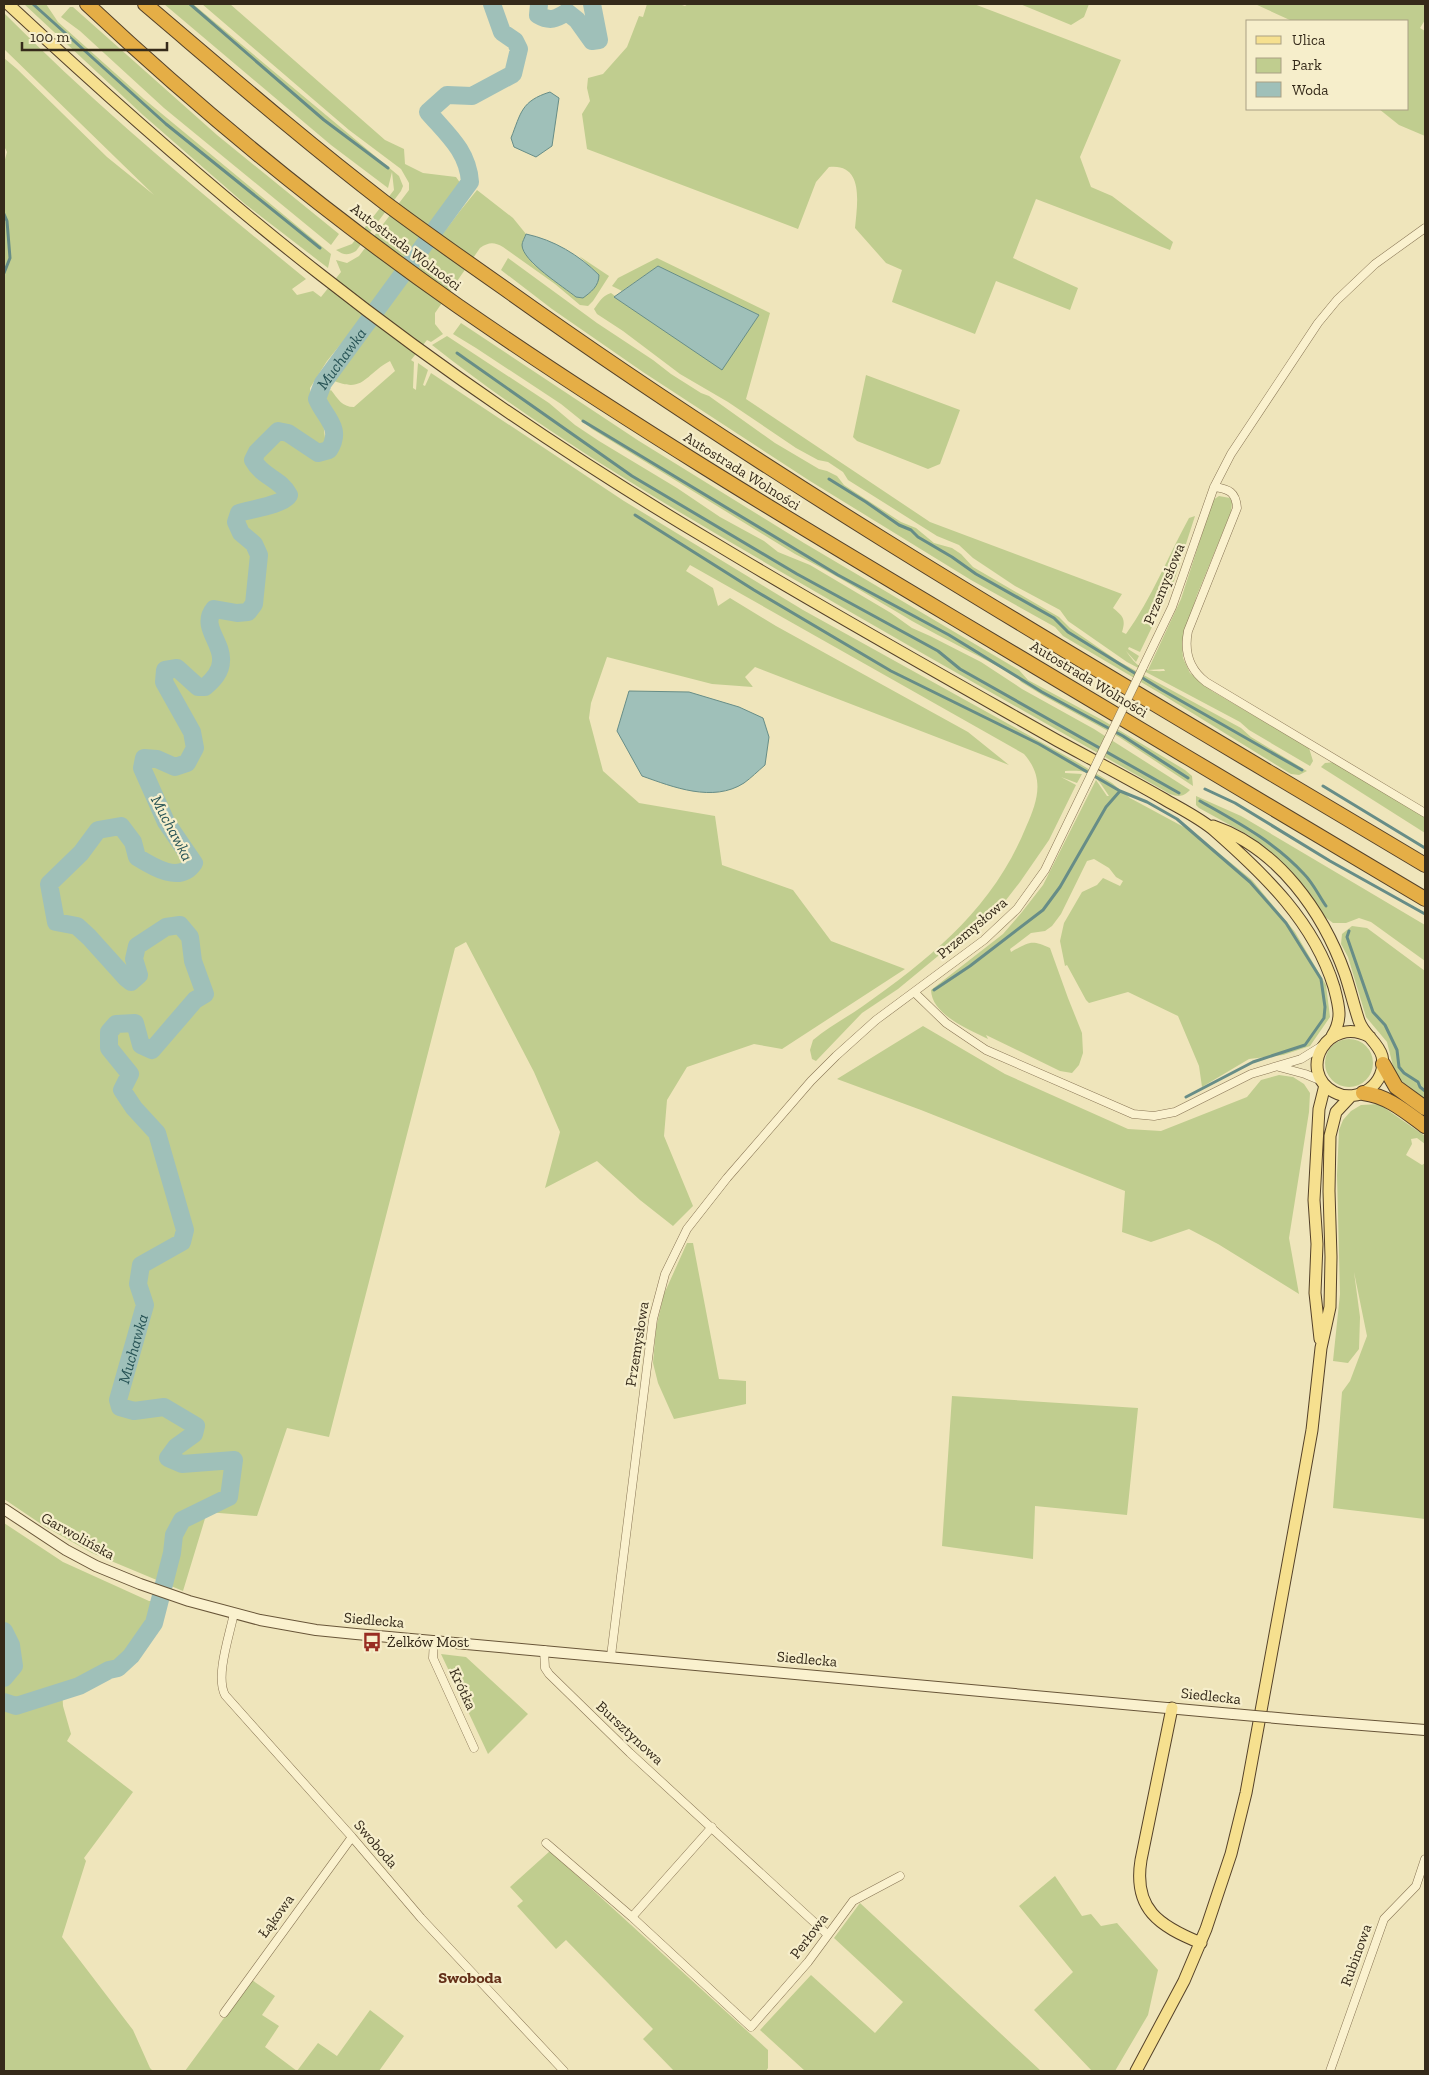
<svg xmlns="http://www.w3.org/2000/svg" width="1429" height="2075" font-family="'Zilla Slab',serif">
	<rect width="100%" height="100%" fill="#efe5bb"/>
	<!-- green -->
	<path fill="#c0cd8f" d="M24 4H46L58 22 144 99 331 254 328 268 245 204 143 115Z
		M164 4H193L399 176 403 186 401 191 356 251C347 256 344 255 336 250L352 244 394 190 392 172 388 188 331 145Z
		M202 4H230L385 140 404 149 405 164 423 173 456 177 461 184 380 296 327 361 310 388 311 401 323 422 326 446 321 448C301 438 277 414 258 442 254 448 250 456 251 464 254 480 276 482 284 494 272 503 247 504 232 514 252 514 278 514 292 496L291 487 260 461C262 449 273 439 285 435 293 442 301 450 310 455 323 463 341 455 341 438 342 427 330 412 325 402L328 392 331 390C338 399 342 407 354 407L395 371 390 361C364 375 364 394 332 380L460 211 477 190 513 218 526 234 522 244 533 264 556 281 599 275 579 256 609 276 593 301 588 306 580 305 555 284 503 247C494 242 489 242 480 248L435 313V324L443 334 431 342 427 340 411 360 414 362 413 388 416 390 418 363 428 370 423 385 425 386 431 373 624 501 803 610 1075 761 1112 783 1130 798 1193 832 1252 880 1295 932 1326 985 1330 1017 1310 1046 1283 1055 1249 1059 1202 1087 1199 1066 1178 1016 1128 992 1089 1003 1086 1000 1067 965 1065 966 1060 941 1064 923 1082 892 1097 885 1103 878 1120 886 1123 881 1116 877 1109 868 1094 859 1087 861 1061 914 1052 926 1045 931 1031 933 1010 949 1011 952C1029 942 1031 939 1050 948L1068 998 1082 1033 1083 1053 1079 1065 1072 1073 1060 1071 986 1035 988 1039C968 1029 932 1015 931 990L1003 934 1022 912 1043 885 1096 780 1107 796H1109C1096 775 1090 769 1065 771V773L1082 774 1077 783 1061 777 1076 785 1049 840 1020 882 1006 900 898 989 862 1013 816 1061 812 1059 810 1050 813 1040C828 1027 846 1018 863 1006 932 957 993 908 1026 827 1038 800 1045 778 1024 754L690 565 686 571 713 588 718 606 730 598 776 626 968 732 1009 765 755 667 745 677 753 687 712 684 607 657 591 703 589 718 603 771 639 803 715 816 722 865 793 890 831 941 905 969 782 1049 754 1044 687 1067 667 1100 664 1136 693 1206 673 1226 640 1200 597 1161 545 1188 560 1132 534 1072 466 942 455 948 329 1437 287 1428 257 1516 207 1512 183 1591 92 1553 44 1526 4 1499V163L7 152 4 146V58L17 69 107 157 154 195 4 49V13C98 108 202 194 306 279L292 289 297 295 313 291 321 297 341 272 336 260 347 263 359 256 409 190V183L401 169 349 130Z
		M647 4H679L685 6 688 4H974L1121 60 1080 157 1091 187 1112 196 1173 242 1170 250 1036 199 1013 258 1078 288 1070 310 996 281 975 334 892 302 902 270 886 263 855 228C857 205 865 163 829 167L816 182 798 229 587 149 582 114 590 101 587 88 588 78 603 74 627 47 639 16 643 17Z
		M1020 4H1089L1084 17 1071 25Z
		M1255 4H1425V20L1420 28 1425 31V136L1399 125 1379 109H1408V21H1292Z
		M70 7H73L217 135 339 234 331 245 164 108 80 31 61 17Z
		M508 258 597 323 653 360 671 374 701 393 709 396 775 443 819 469 827 471 837 476 844 485 901 522 916 528 934 543 952 548 961 554 973 567 1059 617 1070 628 1118 661 1241 728 1251 737 1307 771 1299 775 1291 774 1163 695 1063 636 1055 627 971 580 810 481 643 372 552 309 501 270Z
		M657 258 770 313 746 399 930 522 1122 594 1113 608C1123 616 1126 619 1122 632L1126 634C1152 598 1168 556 1189 518L1195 516 1174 581 1140 652 1129 647 1128 649 1139 656 1136 662 1126 651C1138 668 1144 672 1165 671L1164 669 1148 670 1181 599 1213 500 1219 496 1230 498 1232 503 1231 512 1197 595 1182 642 1183 658 1190 673 1212 691 1309 748 1313 761 1310 766 1249 730 1240 722 1127 662 1068 621 1060 610 1015 586 973 558 959 545 937 536 848 480 843 472 828 462 818 460 796 448 728 402 680 374 623 331 597 314 594 309C599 302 602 296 611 293L615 296 614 297 722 369 759 315 658 266 622 291 612 286 618 278Z
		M461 323 639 441 804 543 1019 670 1028 680 1104 721 1185 770 1192 776 1193 786 1119 737 1044 696 1021 682 1017 677C982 657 946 640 912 621 873 598 835 574 795 554L592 429 561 404 476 348 453 334Z
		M447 336 549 403 575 425 599 441 677 488 720 517 764 541 778 552 810 565 891 613 912 628 930 636 981 662 1022 689 1094 729 1190 790C1183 797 1179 797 1170 794 1045 723 921 653 797 581 671 508 546 435 432 345Z
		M866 375 960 410 940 464 928 469 857 441 853 437Z
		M1335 762 1425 815V833L1321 767 1325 763Z
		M1196 796 1241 816 1425 925V961L1371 922 1359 918 1346 923H1333L1325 917 1308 894 1271 853 1248 835 1199 808 1196 805Z
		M1352 926 1367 928 1425 971V1099L1399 1079 1394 1070 1387 1042 1366 1017 1348 957 1341 944 1342 934Z
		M923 1026 1005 1074 1128 1129 1161 1131 1247 1097 1261 1080 1279 1075 1293 1077 1304 1084 1310 1093 1309 1112 1289 1238 1299 1294 1218 1244 1189 1229 1151 1242 1122 1232 1125 1191 921 1110 837 1079Z
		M1325 1063a24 24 0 1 1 48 0a24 24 0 1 1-48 0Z
		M1379 1104 1425 1136V1144L1417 1138 1411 1139 1412 1144 1406 1155 1422 1165 1425 1163V1519L1333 1508 1342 1392 1350 1381 1367 1336 1354 1272 1360 1317 1359 1349 1348 1363 1333 1361 1340 1294 1337 1175 1339 1130 1343 1120 1351 1111 1361 1105Z
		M687 1243H693L719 1379 746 1381V1404L674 1419 658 1383 653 1363 656 1328 664 1294Z
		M952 1396 1138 1408 1127 1515 1035 1506 1033 1559 942 1546Z
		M4 1523 63 1562 149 1601H155C151 1611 148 1624 142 1633 124 1662 92 1675 62 1687L63 1706 71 1734 67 1741 133 1792 84 1858 86 1861 62 1937 133 2030 150 2068 153 2071H4Z
		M441 1654 466 1657 528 1714 488 1754Z
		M550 1851 768 2050V2068L766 2071H674L643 2039 653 2029 566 1940 556 1949 517 1906 523 1901 510 1887Z
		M1055 1876 1082 1916 1091 1914 1101 1926 1117 1923 1158 1970 1148 2015 1115 2071H1092L1034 2010 1073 1972 1019 1906Z
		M860 1903 1041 2071H805L760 2030 811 1975 875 2033 903 2002 834 1938Z
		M252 1980 275 1996 262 2015 279 2026 265 2047 297 2071 318 2043 337 2056 370 2010 404 2036 379 2071H185Z"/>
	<!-- water -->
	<path fill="#9fc0b9" stroke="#678d87" d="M550 92 559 98 552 146 536 157 514 147 511 138C521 113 521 101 550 92Z
		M526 234C554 240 579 255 599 275 599 286 591 292 583 298L576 297C564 287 522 261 522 245 522 242 525 237 526 234Z
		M658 266 759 315 722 370 614 297Z
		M629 691 689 692 739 707 763 718 769 737 765 765C758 771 751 778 744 783 713 803 673 787 642 776L617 731Z"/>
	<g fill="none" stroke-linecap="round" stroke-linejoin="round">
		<!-- stream -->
		<path stroke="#678d87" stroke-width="3" d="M33 4 166 124 320 248
			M190 4 324 120 388 168
			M4 214 7 221 10 258 4 273
			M457 353 632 476 797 574 938 651 960 669 1179 793
			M583 421 838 575 949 635 1042 692 1123 736 1188 778
			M829 479 866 502 899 525 911 530 918 537 952 557 976 574 1054 618 1068 632 1162 690 1302 770
			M635 515 754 590 891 671 1039 744 1120 791 1147 802 1177 819 1250 882 1286 923 1321 979 1325 1007 1324 1018 1305 1045 1253 1062 1186 1097
			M1323 786 1425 848
			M1205 789 1235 803 1330 861 1425 914
			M1200 801C1237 822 1275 842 1304 874 1313 883 1319 896 1326 906
			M1349 931 1347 937 1373 1012 1385 1025 1397 1050 1399 1067 1404 1073 1418 1082 1420 1087 1425 1091
			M934 990 970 966 1043 910 1060 887 1106 807 1120 791"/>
		<!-- river -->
		<g stroke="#9fc0b9" stroke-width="18">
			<path d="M539 4 538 15C550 22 556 19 567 12L577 20 592 41 599 40 592 4"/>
			<path d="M4 1631 11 1645 14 1666 4 1678"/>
			<path id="s1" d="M4 1702 16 1706 79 1686 109 1670 118 1668 131 1656 154 1623 172 1553 174 1535 182 1520 229 1497 234 1460 182 1464 168 1458 176 1447 194 1434 196 1426 164 1407 134 1411 120 1407 118 1400 145 1305 138 1284 141 1265 182 1242 185 1230 157 1133 134 1108 122 1090 130 1074 109 1048V1032L116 1024 135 1023 141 1045 152 1050 195 1000 205 994 193 961 190 937 180 925 166 927 137 946 134 959 139 975 131 982 126 978 89 937 77 926 56 922 49 884 81 853 98 830 121 826 133 842 137 857C153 867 180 884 194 863L166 822 142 768 144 758 157 759 175 767 187 763 195 748 192 732 164 682 165 670 177 668 198 687H205C213 680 221 672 221 661 223 643 200 626 214 609L237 613 248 612 254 604 259 555 254 544 241 533 236 522 239 513C252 509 283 505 289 495 281 479 262 477 253 460L257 452 278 431 288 433 318 453 329 450C343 428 325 418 317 399L323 383 470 182C468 151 447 134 428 112L447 95 472 96 513 74 519 49 515 41 502 32 492 4"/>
		</g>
		<defs>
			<path id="minor" d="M1214 487C1229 489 1236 492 1237 508L1188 631C1184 651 1189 669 1206 682L1425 813
				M1143 667 1172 607 1214 487 1231 454 1318 323 1337 300 1375 264 1425 228
				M914 992 946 1023 986 1050 1133 1114 1154 1116 1175 1112 1251 1074 1301 1059 1322 1046
				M1279 1067 1305 1074 1322 1081
				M234 1613C230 1634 215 1676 225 1695L352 1837 421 1918 564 2071
				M434 1640 433 1658 474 1748
				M544 1650 545 1668 549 1674 630 1753 827 1934
				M611 1656 653 1319 665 1274 687 1229 727 1178 811 1081 836 1056 876 1020 984 940 1017 909 1045 870 1091 775
				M546 1843 632 1917 751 2027 808 1962 853 1901 900 1876
				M632 1917 712 1827
				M224 2013 352 1837
				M1330 2071 1384 1919 1416 1886 1425 1859"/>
			<path id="secondary" d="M4 1509 66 1550 96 1566 140 1584 189 1601 260 1620 316 1630 356 1634 1233 1714
				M1299 1720 1425 1730"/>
			<path id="primary" d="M8 4C109 98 212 190 321 275 448 375 582 465 721 547 832 614 945 677 1058 741 1093 760 1129 779 1164 799 1181 809 1200 818 1215 831 1265 875 1314 922 1334 987 1339 1006 1343 1019 1332 1036
				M1213 826C1278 848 1323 912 1345 974 1350 989 1354 1006 1359 1021 1364 1035 1378 1042 1382 1056 1388 1083 1358 1105 1334 1092 1296 1071 1328 1014 1370 1037
				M1320 1339 1315 1293 1317 1244 1314 1200 1319 1109 1325 1085
				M1172 1708 1141 1860C1133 1909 1159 1926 1201 1943
				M1136 2071 1184 1981 1206 1929 1231 1854 1246 1793 1301 1492 1312 1430 1321 1348 1330 1307 1331 1257 1329 1191 1330 1136 1336 1112 1351 1096"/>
			<path id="motorway" d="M87 4C203 113 328 215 458 306 618 417 784 517 952 617 1110 711 1267 805 1425 899
				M145 4C224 71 302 139 384 202 424 232 464 260 504 288 799 499 1114 679 1425 865
				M1383 1064 1396 1087 1425 1108
				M1363 1093C1388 1096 1406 1112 1425 1126"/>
		</defs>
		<!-- minor casing -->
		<use href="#minor" stroke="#877454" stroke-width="9"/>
		<!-- secondary casing -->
		<use href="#secondary" stroke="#685538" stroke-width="12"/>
		<!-- primary casing -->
		<use href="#primary" stroke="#544129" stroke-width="13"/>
		<!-- motorway casing -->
		<use href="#motorway" stroke="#544129" stroke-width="16"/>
		<!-- minor -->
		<use href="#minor" stroke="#faf1ce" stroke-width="8"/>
		<!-- secondary -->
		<use href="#secondary" stroke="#faf1ce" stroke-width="10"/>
		<!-- primary -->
		<use href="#primary" stroke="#f6e08f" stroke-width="11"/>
		<!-- motorway -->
		<use href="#motorway" stroke="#e5ae46" stroke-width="14"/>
		<defs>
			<path id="minor-bridge" d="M1091 775 1143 667"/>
			<path id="secondary-bridge" d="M1233 1714 1299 1720"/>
		</defs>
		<!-- minor-bridge casing -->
		<use href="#minor-bridge" stroke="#877454" stroke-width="9" stroke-linecap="butt"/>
		<!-- secondary-bridge casing -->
		<use href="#secondary-bridge" stroke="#685538" stroke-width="12" stroke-linecap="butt"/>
		<!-- minor-bridge -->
		<use href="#minor-bridge" stroke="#faf1ce" stroke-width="8"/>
		<!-- secondary-bridge -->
		<use href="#secondary-bridge" stroke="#faf1ce" stroke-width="10"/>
	</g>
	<!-- icons -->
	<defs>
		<symbol id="bus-bare" viewBox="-9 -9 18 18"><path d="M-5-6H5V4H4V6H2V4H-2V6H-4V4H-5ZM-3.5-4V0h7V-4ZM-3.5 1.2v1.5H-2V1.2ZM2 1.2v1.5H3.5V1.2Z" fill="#982d22" stroke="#f6eecb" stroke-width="2.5" paint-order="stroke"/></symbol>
	</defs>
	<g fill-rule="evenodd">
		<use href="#bus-bare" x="358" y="1628" width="28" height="28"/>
	</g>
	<g text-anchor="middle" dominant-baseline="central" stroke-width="4.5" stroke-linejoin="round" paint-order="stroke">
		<!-- street labels -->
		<g font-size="15" fill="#352a1a" stroke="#f6eecb">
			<text transform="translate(406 247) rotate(37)">Autostrada Wolności</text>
			<text transform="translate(742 471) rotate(32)">Autostrada Wolności</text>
			<text transform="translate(1164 584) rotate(-68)">Przemysłowa</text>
			<text transform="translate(1089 679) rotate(31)">Autostrada Wolności</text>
			<text transform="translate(972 928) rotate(-40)">Przemysłowa</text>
			<text transform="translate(637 1344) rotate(-81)">Przemysłowa</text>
			<text transform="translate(78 1536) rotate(29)">Garwolińska</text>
			<text transform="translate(374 1620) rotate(5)">Siedlecka</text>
			<text transform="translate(807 1659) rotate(5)">Siedlecka</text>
			<text transform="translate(463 1689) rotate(65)">Krótka</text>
			<text transform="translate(1211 1696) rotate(6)">Siedlecka</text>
			<text transform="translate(630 1733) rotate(43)">Bursztynowa</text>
			<text transform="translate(376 1844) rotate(49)">Swoboda</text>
			<text transform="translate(276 1916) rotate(-54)">Łąkowa</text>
			<text transform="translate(809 1936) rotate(-53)">Perłowa</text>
			<text transform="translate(1356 1955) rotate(-70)">Rubinowa</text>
		</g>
		<!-- poi labels -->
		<g font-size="15" fill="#352a1a" stroke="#f6eecb" text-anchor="start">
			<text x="387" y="1642">Żelków Most</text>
		</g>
		<!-- water labels -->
		<g font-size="16" font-style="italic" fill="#285456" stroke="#f6eecb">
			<text stroke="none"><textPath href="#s1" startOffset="2492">Muchawka</textPath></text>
			<text transform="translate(172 828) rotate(62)">Muchawka</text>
			<text stroke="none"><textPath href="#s1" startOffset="631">Muchawka</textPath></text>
		</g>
		<!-- neighbourhood labels -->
		<g font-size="16" font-weight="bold" fill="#632f18" stroke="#f6eecb">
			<text x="470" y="1977">Swoboda</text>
		</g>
	</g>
	<!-- border -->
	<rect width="1429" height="2075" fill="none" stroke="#352a1a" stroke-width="10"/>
	<!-- legend -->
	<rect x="1246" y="20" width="162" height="90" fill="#f6eecb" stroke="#a9a084"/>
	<rect x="1256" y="36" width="25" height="8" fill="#f6e08f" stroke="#a9a084"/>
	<text x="1292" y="45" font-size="15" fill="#352a1a">Ulica</text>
	<rect x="1256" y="58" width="25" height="15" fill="#c0cd8f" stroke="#a9a084"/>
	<text x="1292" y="70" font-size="15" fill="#352a1a">Park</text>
	<rect x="1256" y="82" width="25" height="15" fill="#9fc0b9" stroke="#a9a084"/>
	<text x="1292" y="95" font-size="15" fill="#352a1a">Woda</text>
	<!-- scale -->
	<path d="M22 42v8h145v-8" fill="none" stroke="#352a1a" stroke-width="2.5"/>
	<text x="30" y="42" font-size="15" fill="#352a1a" stroke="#f6eecb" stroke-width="4" paint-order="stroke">100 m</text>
</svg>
